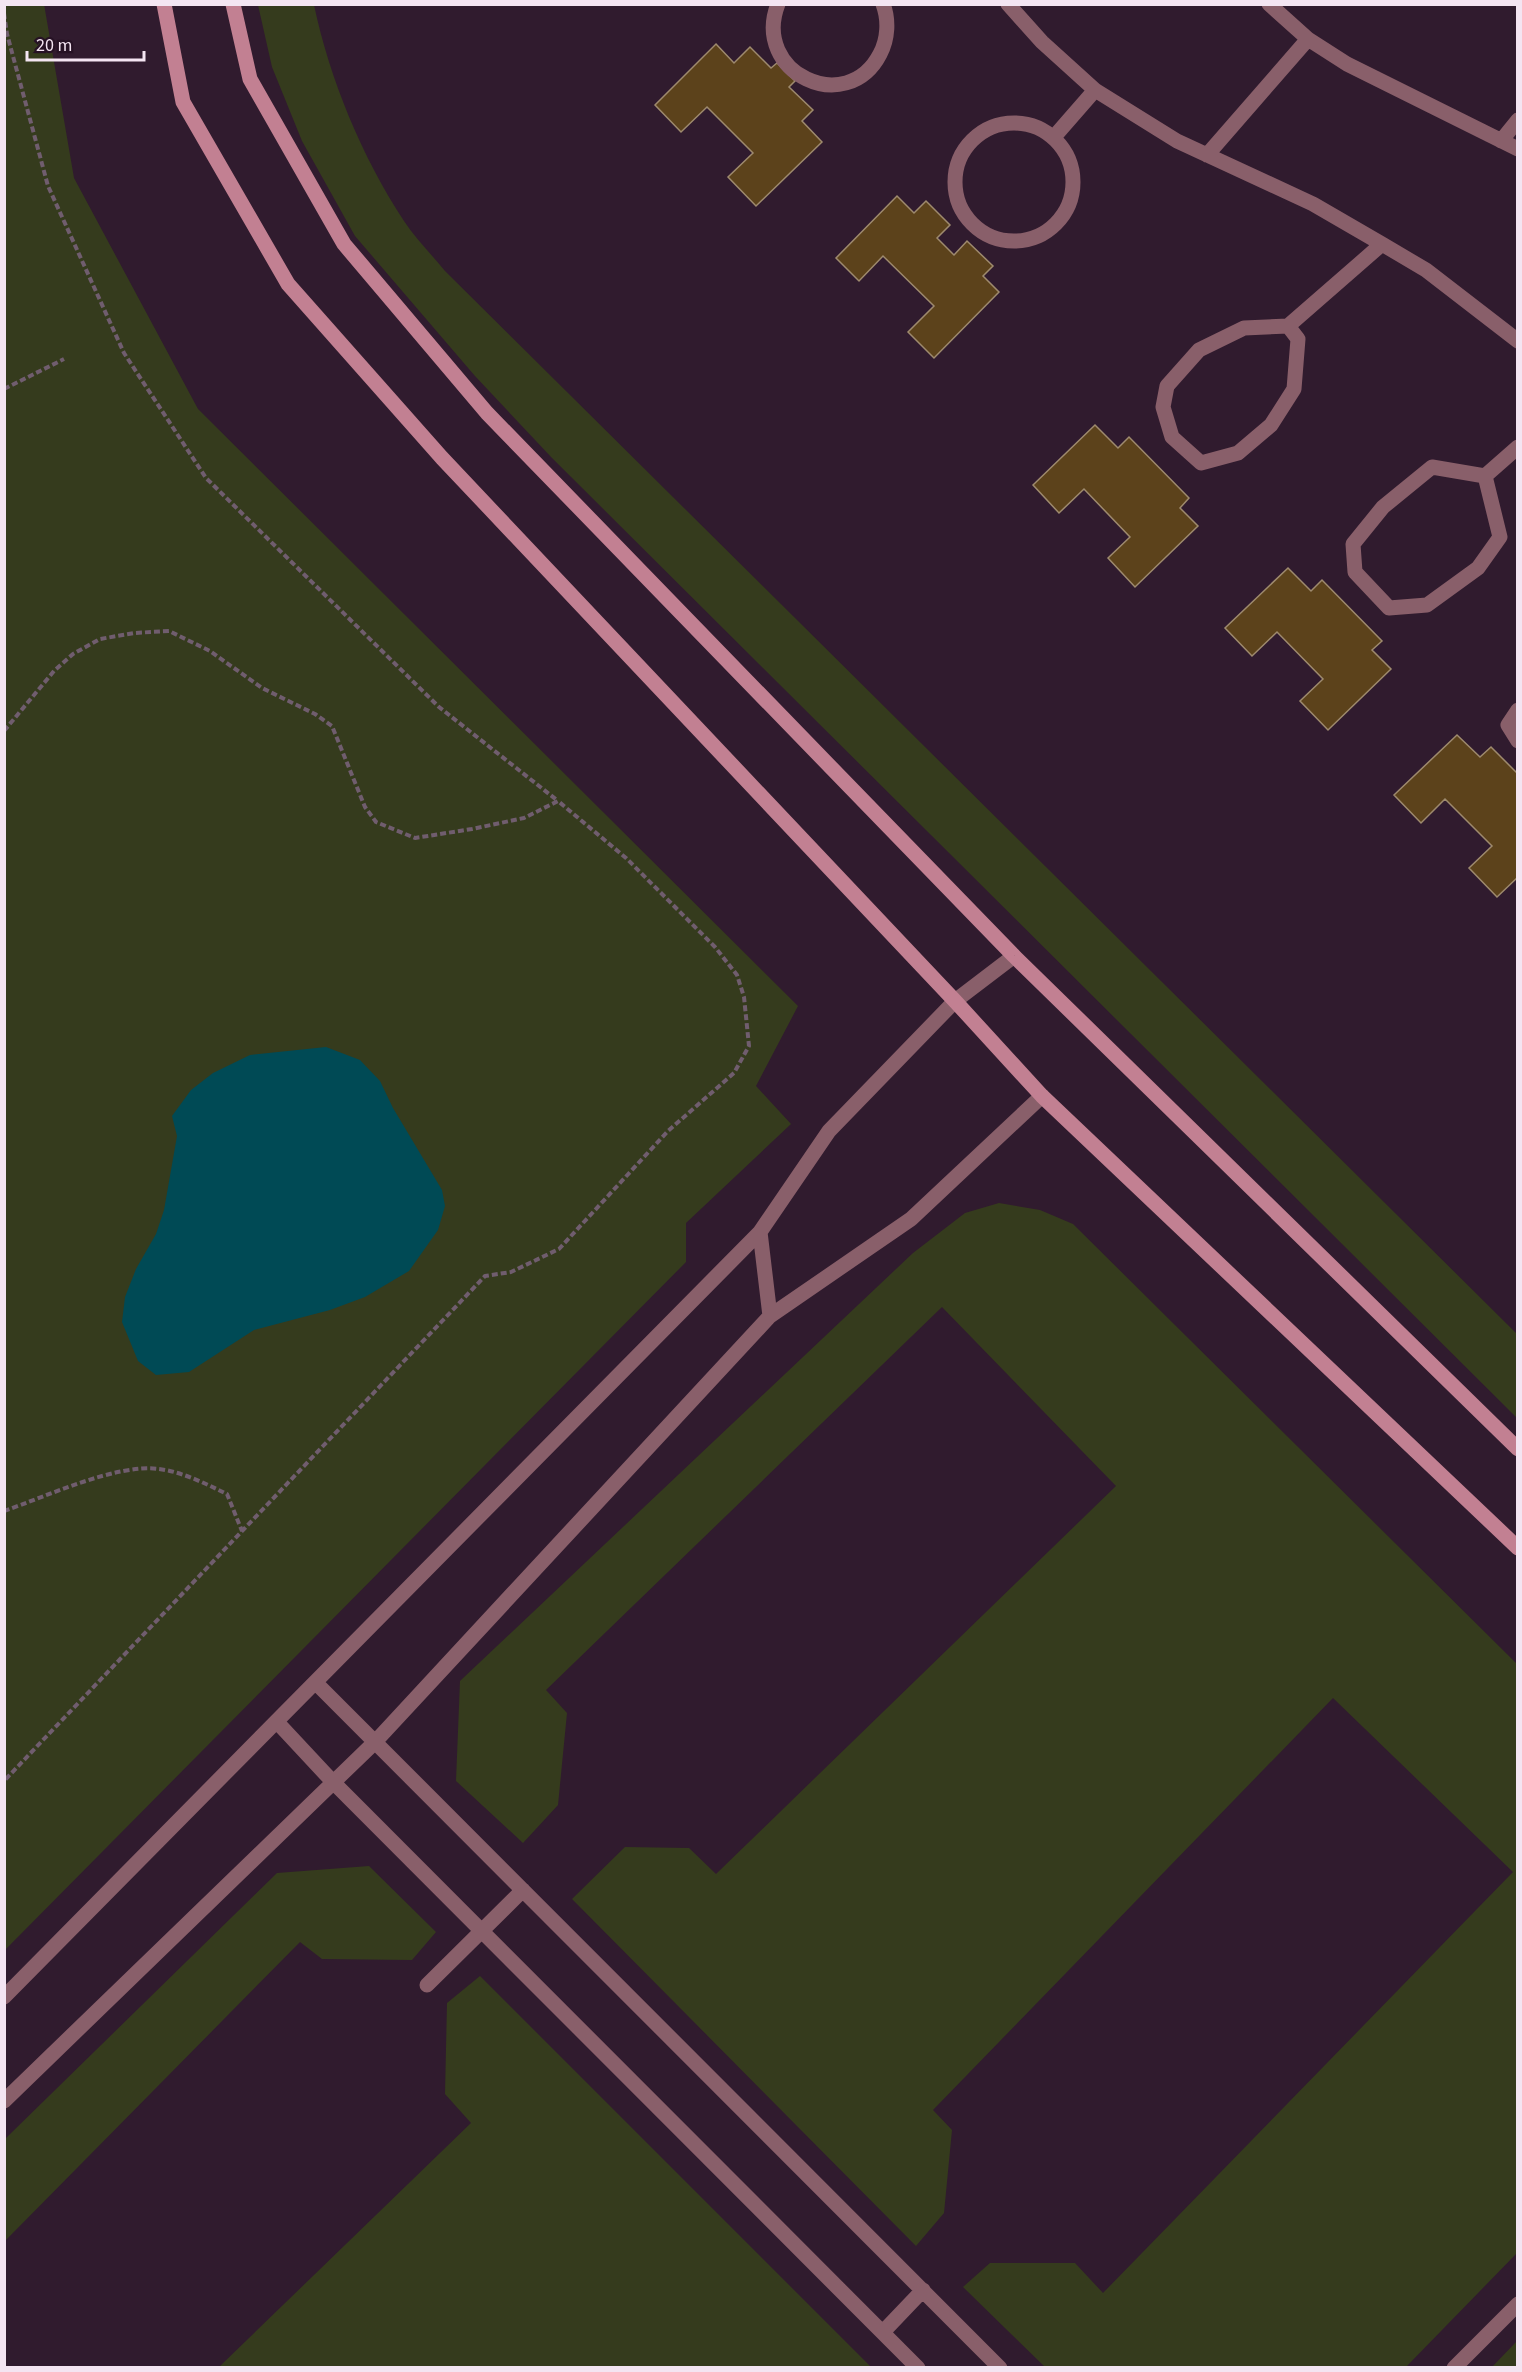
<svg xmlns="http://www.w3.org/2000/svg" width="1522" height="2372" font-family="'Source Sans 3',sans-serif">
	<rect width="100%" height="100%" fill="#301b2e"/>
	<!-- green -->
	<path fill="#353b1d" d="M44 4 74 178 198 409 798 1006 756 1086 791 1124 686 1223V1262L5 1950 4 5Z
		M258 5H314C330 80 362 157 404 221 416 239 432 255 445 271L1517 1334V1418L552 458 475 376 355 236 302 141 272 67Z
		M999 1203 1040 1210 1073 1224 1517 1664V2253L1406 2367H1045L963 2287 990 2263H1075L1103 2293 1513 1872 1333 1698 933 2110 952 2130 944 2213 916 2246 572 1899 625 1847 689 1848 716 1874 1116 1486 942 1307 546 1690 567 1713 558 1805 523 1843 456 1781 460 1681 913 1253 965 1213Z
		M369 1866 436 1932 412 1960 322 1959 300 1942 5 2241V2139L277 1873Z
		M480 1976 871 2367H219L471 2123 445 2094 447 2003Z
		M1517 2341V2367H1492Z"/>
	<!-- water -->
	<path fill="#004a55" d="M326 1047 360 1060 380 1081 393 1108 442 1190 445 1206 438 1230 409 1271 365 1297 330 1310 254 1330 189 1372 156 1375 138 1361 122 1322 125 1297 136 1269 156 1234 164 1210 177 1136 172 1116 191 1090 213 1073 250 1055Z"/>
	<!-- building -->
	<path fill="#5c421b" stroke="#9e8a6e" stroke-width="1.5" d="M716 44 734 63 750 47 771 68 777 63 795 81 789 87 813 110 802 121 822 142 756 206 728 177 753 153 707 107 681 132 655 105Z
		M897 196 914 213 926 201 950 225 937 238 954 255 967 241 993 266 983 276 999 292 934 358 908 332 934 306 883 256 859 281 836 258Z
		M1095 425 1118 448 1129 437 1189 498 1180 508 1198 526 1135 587 1108 558 1130 537 1084 489 1059 513 1033 485Z
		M1288 568 1311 591 1322 580 1382 641 1372 650 1391 669 1328 730 1300 701 1323 679 1277 632 1252 656 1225 628Z
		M1457 735 1480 757 1491 747 1518 774V877L1497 897 1469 868 1492 846 1445 799 1421 823 1394 795Z"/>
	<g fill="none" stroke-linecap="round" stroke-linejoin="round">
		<!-- path -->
		<path stroke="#705d6e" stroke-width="4" stroke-dasharray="6 3" stroke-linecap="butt" d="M4 13 7 34 48 186 124 353 206 478 439 707 558 801
			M4 389 64 359
			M4 731 54 671 73 654 100 639 134 633 169 631 210 651 262 688 315 714 332 726 365 807 376 822 415 838 472 829 524 818 558 801 626 858 715 947 737 975 744 997 749 1046 734 1073 668 1131 559 1249 511 1272 485 1276 4 1781
			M4 1511C45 1497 117 1463 159 1469 183 1472 206 1484 227 1494L242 1531"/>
		<!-- service -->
		<path stroke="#895f6a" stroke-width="15" d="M778 4C751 73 847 118 880 54 888 39 889 20 883 4
			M1008 4 1042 42 1095 90 1177 141 1313 204 1382 244 1426 270 1518 341
			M1269 4 1308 39 1347 64 1518 149
			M955 182a59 59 0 1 1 118 0a59 59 0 1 1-118 0Z
			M1054 137 1095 90
			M1501 141 1518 120
			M1207 155 1308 39
			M1288 326 1298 339 1294 389 1271 425 1238 453 1201 463 1172 437 1163 407 1167 386 1199 350 1244 328 1288 326 1382 244
			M1432 467 1485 476 1500 537 1478 568 1427 605 1389 608 1355 572 1353 544 1383 507Z
			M1485 476 1518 447
			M1518 710 1508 725 1518 741
			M760 1232 770 1316
			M316 1683 1000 2368
			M277 1722 333 1782 918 2368
			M427 1985 523 1890
			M4 1997 760 1232 829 1131 955 1001 1014 956
			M4 2101 375 1742 770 1316 911 1219 1042 1096
			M883 2332 923 2290
			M1454 2368 1518 2304"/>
		<!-- secondary -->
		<path stroke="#c28092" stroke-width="15" d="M164 4 183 102 288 284 442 458 955 1001 1042 1096 1518 1548
			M233 4 250 79 344 244 487 413 1014 956 1518 1449"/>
	</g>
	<!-- border -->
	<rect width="1522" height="2372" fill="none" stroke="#f4e5f2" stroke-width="12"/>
	<!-- scale -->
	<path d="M27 51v9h117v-9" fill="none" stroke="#f4e5f2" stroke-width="3"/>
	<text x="36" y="51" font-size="18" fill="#f4e5f2" stroke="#261224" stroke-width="4.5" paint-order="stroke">20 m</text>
</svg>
